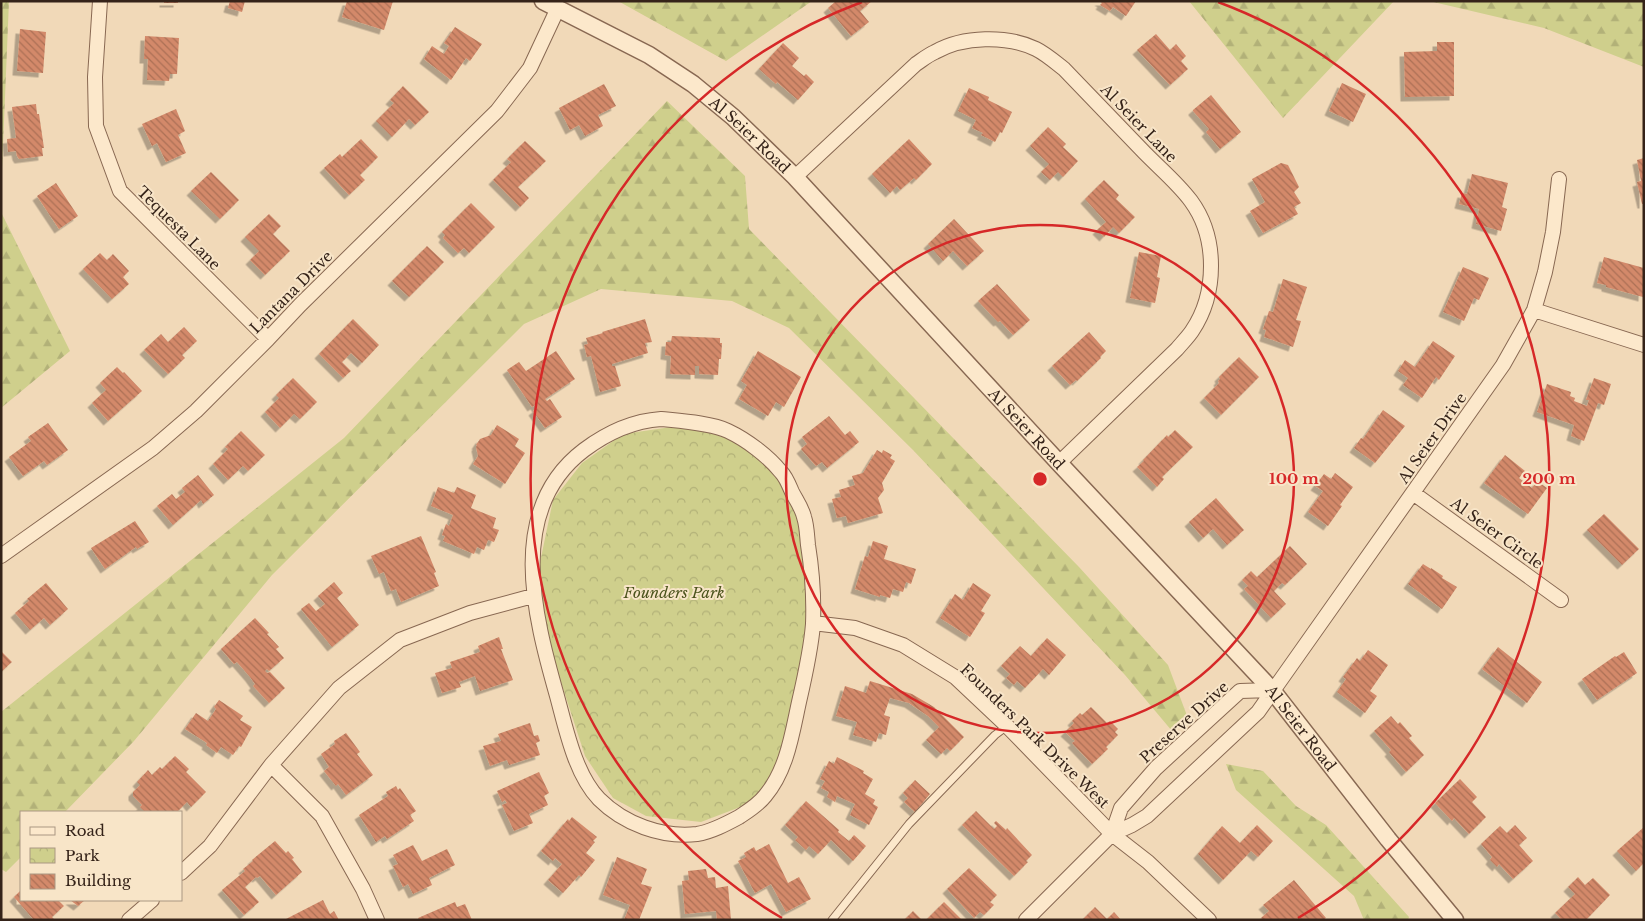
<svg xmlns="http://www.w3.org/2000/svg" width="1645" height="921" font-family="'Libre Baskerville',serif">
	<defs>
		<pattern id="forest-firs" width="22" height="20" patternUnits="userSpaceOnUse" patternTransform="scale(1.25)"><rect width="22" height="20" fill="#cfcf8c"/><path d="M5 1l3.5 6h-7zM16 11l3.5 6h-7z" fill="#b2b178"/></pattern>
		<pattern id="park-crowns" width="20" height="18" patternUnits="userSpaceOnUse" patternTransform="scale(1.25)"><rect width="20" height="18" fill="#cfcf8c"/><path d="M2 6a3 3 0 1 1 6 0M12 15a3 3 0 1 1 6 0" fill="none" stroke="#b2b178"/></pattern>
		<pattern id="building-back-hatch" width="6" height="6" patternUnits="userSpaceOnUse" patternTransform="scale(1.25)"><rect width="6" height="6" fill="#d3896a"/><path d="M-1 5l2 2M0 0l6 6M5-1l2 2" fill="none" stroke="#ac7056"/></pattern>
		<filter id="shadow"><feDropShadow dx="-4.5" dy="4.5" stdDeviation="0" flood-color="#0004"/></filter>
	</defs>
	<rect width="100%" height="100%" fill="#f1d9b8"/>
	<!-- forest -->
	<path fill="url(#forest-firs)" d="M1 1H9L1 194Z
		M618 1H812L726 61Z
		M1189 1H1394L1283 118Z
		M1429 1H1644V67L1544 28Z
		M667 101 745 176 749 229 1079 567 1168 665 1189 721 1172 731 1125 675 913 450 789 328 732 301 601 289 524 324 272 575 134 741 65 812H21V857L6 872 1 869V712L344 438Z
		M1 212 70 351 1 408Z
		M1226 764 1263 771 1296 806 1326 825 1409 917 1408 920H1364L1354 896 1236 790Z"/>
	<!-- park -->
	<path fill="url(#park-crowns)" d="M685 425 732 440 779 471 801 516 813 624 779 768 748 804 701 822 646 816 613 798 585 756 533 596 553 500 582 463 623 434Z"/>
	<!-- building -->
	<path fill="url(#building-back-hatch)" filter="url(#shadow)" d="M164 1H178V3H164Z
		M230 1H245L242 12 228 8Z
		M347 1H393L384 30 342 17Z
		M836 1H872L860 11 869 22 851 36 828 8Z
		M1099 1H1136L1126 16 1113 7 1110 11 1100 5 1102 3Z
		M455 27 482 44 470 61 466 58 451 80 424 59 432 46 444 54 449 46 444 43Z
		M20 29 46 32 43 73 17 71Z
		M1156 34 1170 50 1176 44 1186 56 1181 61 1188 69 1170 85 1137 50Z
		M145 36 179 38 177 74H170L169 81 147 80 148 59H144Z
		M1437 42H1454V96L1405 97 1404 52 1437 51Z
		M783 43 799 58 792 66 804 76 806 74 814 82 798 100 777 82 776 84 759 69Z
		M1342 83 1366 94 1353 122 1329 111Z
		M604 84 616 106 598 115 603 126 585 136 579 125 570 130 559 108Z
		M403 86 429 112 415 125 409 119 392 137 376 121 394 103 390 100Z
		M969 88 989 97 988 100 1012 112 1002 133 1000 132 995 142 981 135 983 133 972 128 976 120 958 111Z
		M1211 95 1241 132 1220 149 1206 132 1209 129 1193 111V110Z
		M36 104 37 114H39L44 148H42L43 156 19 159 17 156 16 151 8 152 7 139 16 138 12 107Z
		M176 109 185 131 178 135 186 153 166 162 157 143 152 146 142 124Z
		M1048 127 1066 144 1063 147 1078 161 1063 177 1058 172 1050 180 1041 172 1049 164 1030 146Z
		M361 139 378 157 360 175 365 180 349 195 324 168 340 154 342 157Z
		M909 139 932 164 916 180 914 178 900 190 897 186 890 193 872 174Z
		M525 141 546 161 518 187 529 198 520 207 493 180 511 162 507 159Z
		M1644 158V204H1642L1637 182 1641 181 1637 160Z
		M1281 163 1288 165 1299 187 1294 192 1301 203 1294 207 1298 214 1263 233 1250 211 1265 202 1252 179Z
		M211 172 239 200 220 219 191 191Z
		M1472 174 1508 183 1502 207 1507 209 1501 231 1476 224 1479 209 1459 204 1462 193 1467 194Z
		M1104 180 1119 195 1116 199 1135 217 1119 233 1113 227 1104 237 1097 230 1106 222 1085 199Z
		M56 183 78 216 59 229 37 196Z
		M471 203 495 227 469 253 464 248 458 253 443 238 445 235 442 232Z
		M269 214 281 226 273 234 290 251 265 275 250 260 259 251 245 237Z
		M954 219 984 251 967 266 953 251 943 261 928 244Z
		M427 246 444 262 409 297 392 281Z
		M1139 252 1161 256 1157 277 1160 278 1155 303 1130 298Z
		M100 253 107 260 113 254 129 271 123 277 129 284 112 299 83 269Z
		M1604 257 1644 268 1643 297 1606 287V285L1597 283Z
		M1463 267 1489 278 1479 300 1474 298 1464 321 1443 312Z
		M1283 279 1307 287 1296 320 1301 321 1293 347 1264 337 1266 330 1263 329 1269 311 1273 312Z
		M997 284 1030 320 1013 335 1000 321 998 322 995 319 978 301Z
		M353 319 379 345 362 363 351 353 342 362 351 371 343 378 319 354Z
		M645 319 652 342 645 343 648 353 612 364V366H615L621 386 600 392 591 356 587 357 584 345 588 344 586 338 603 333 602 332Z
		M184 327 197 341 182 355 185 358 168 374 144 350 161 334 168 342Z
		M1089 332 1106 351 1100 357 1101 358 1077 381 1076 380 1070 385 1052 366Z
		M672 336 720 338V343H722L721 359H719L718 375 699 374V366H695V375L670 374 671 356 665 355 666 342H671Z
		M1433 341 1455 356 1439 380 1436 377 1422 398 1403 385 1408 378 1398 371 1405 360 1415 367Z
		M556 351 575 379 545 399 547 401 550 399 562 417 545 428 533 411 537 408 535 405 532 407 507 370 519 362 526 371Z
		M758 351 801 377 784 407 776 402 768 416 739 399 747 385 741 381Z
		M1239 357 1259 377 1221 415 1204 398 1219 383 1218 381 1220 379 1219 377Z
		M117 367 123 373 124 372 142 391 108 421 92 403 106 390 100 383Z
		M293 378 317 402 300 419 294 414 280 428 265 412 279 398 276 395Z
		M1594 378 1611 384 1604 405 1598 403 1584 441 1571 436 1574 425 1537 412 1547 384 1571 392 1570 396 1575 398 1574 401 1587 406 1589 400H1586Z
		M1383 410 1405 426 1375 463 1354 448 1361 438 1363 439Z
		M829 416 845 435 850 431 859 442 827 468 822 462 816 466 801 449 807 444 802 437Z
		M48 423 68 450 47 465 44 461 23 476 9 457 31 441 28 437Z
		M497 425 519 439 515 446 525 453 505 484 473 464 478 456 476 447 477 445H476L480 439 491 435Z
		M1175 430 1193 447 1162 477 1164 479 1157 487 1137 467 1144 461 1143 460 1167 435 1168 437Z
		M241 431 265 455 248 471 243 466 228 480 213 464 228 449 225 447Z
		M877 450 882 453 883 450 892 455 890 458 895 461 882 483 884 490 878 498 883 513 848 523 846 516 837 518 832 499 841 497 839 490 855 485 852 476 863 473Z
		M1505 455 1525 471 1519 478 1532 488 1537 481 1547 488 1528 514 1484 483Z
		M1335 473 1353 487 1340 505 1342 506 1328 526 1308 512 1323 491 1315 486 1324 474 1331 479Z
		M198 475 214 495 203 504 201 500 173 525 157 506 172 494 176 499 185 492 182 488Z
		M438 487 454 493 457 487 476 495 471 508 496 518 493 528 499 530 494 542 488 540 484 550 477 547 474 554 443 541 445 536 442 535 446 524 449 526 453 515 431 506Z
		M1216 498 1244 530 1227 545 1213 529 1203 538 1189 522Z
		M1604 514 1639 549 1622 565 1587 530Z
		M135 521 149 542 137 549 136 547 105 569 91 548Z
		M421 536 436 572 434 573 439 586 401 602 396 589 391 591 384 572 379 574 371 556Z
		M873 541 888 546 884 559 916 569 911 584 906 582 903 592 893 589 890 598 880 595V597L855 589 865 556 868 557Z
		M1290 546 1307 564 1285 585 1282 583 1274 591 1286 604 1271 618 1244 589 1248 586 1242 580 1251 571 1257 577Z
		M1423 564 1431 569V568L1443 576 1442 578 1457 587 1442 609 1408 584Z
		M334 582 343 593 337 598 359 625 332 647 301 609 309 603 316 611 325 604 318 596Z
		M46 583 68 609 50 625 44 618 30 630 15 613 29 601 27 599Z
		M973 583 991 595 981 611 985 613 970 637 940 618 955 594 963 600Z
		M255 618 269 633 267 634 279 647 276 649 284 658 269 671 267 669 265 671 267 673 270 672 285 688 269 703 253 686 255 684 250 677 237 662 234 664 221 649Z
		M499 637 503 649H501L513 680 480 691 475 676 459 682 461 687 442 693 435 673 452 668 450 662 480 652 478 646Z
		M1047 638 1066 655 1049 675 1043 669 1025 688 1017 681 1014 685 1006 678 1010 674 1001 666 1020 646 1031 656Z
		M1498 647 1542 682 1527 703 1482 669Z
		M1368 650 1388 665 1370 691 1377 696 1365 713 1337 692 1346 679 1343 677 1357 658 1360 661Z
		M1 651 12 662 1 672Z
		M1624 652 1637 673 1597 700 1582 679 1615 656 1616 657Z
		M870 681 912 694 934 707 964 737 950 751 947 748 941 754 926 740 939 727 928 716 909 703 890 698 884 715 890 717 886 735 879 733 876 742 853 735 857 722 836 716 845 686 866 693Z
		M219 700 243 716 240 720 252 727 241 747 239 746 233 755 221 747 217 753 206 745 207 743 185 729 196 713 208 721 216 709 214 707Z
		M1091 707 1107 723 1110 721 1118 729 1115 732 1118 735 1106 747 1108 749 1092 764 1072 743 1075 741 1065 732 1074 723 1072 721 1080 713 1082 715Z
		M1391 716 1398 724 1400 722 1412 736 1409 738 1424 755 1406 772 1389 752 1391 750 1374 731Z
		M530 723 534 736 538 735 540 741 536 743 540 755 509 765 507 760 490 766 483 746 501 741 498 734Z
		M346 733 360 752 357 754 373 775 346 795 338 784 336 786 324 771 329 767 321 754 335 744 334 741Z
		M175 756 189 769 186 772 206 792 191 807 187 802 177 812H145L140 807 142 805 133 796V792L140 785 137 782 148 770 152 775 160 767 162 769Z
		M837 757 864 771 863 773 873 779 865 794 875 800 873 804 878 807 869 825 850 815 855 804 837 796 835 802 827 797 829 792 821 788 825 781 820 779 829 761 834 764Z
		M539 772 549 793 544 796 548 805 529 814 533 823 514 831 502 805 507 803 505 800 502 802 497 791Z
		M1460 779 1477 797 1472 802 1486 817 1469 834 1454 818 1452 821 1435 803Z
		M915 780 930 794 915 812 904 802 908 798 903 793Z
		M396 786 398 790 400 788 416 811 410 815 414 821 387 839 385 836 376 842 359 815 388 796 386 792Z
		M806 801 839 830 838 832 849 841 854 835 866 846 853 861 831 840 818 854 809 846 806 850 795 840 798 837 785 825Z
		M976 811 994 829 997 826 994 823 996 821 1006 830 1007 828 1032 855 1026 861 1028 862 1014 876 962 825Z
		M572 817 597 837 593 841 595 842 586 853 595 860 581 877 579 875 563 893 548 880 562 864 555 858 553 861 541 851 568 819 569 821Z
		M1257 825 1273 841 1258 857 1251 851 1223 880 1198 854 1222 826 1240 843Z
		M1515 825 1527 838 1519 845 1533 861 1513 879 1499 864 1497 867 1490 860 1492 857 1481 844 1500 826 1507 833Z
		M1644 827V863L1636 871 1617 851Z
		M275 841 286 853 288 851 294 858 292 859 302 872 276 895 260 876 257 878 256 877 245 887 259 902 244 915 222 890 245 871 243 869 253 861 252 860Z
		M769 844 788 883 799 877 811 899 786 912 771 884 755 893 738 861 746 857 744 853 754 847 756 851Z
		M413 845 422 861 447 849 455 865 429 878 432 885 413 894 408 884 403 887 393 866 398 864 393 855Z
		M617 857 647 869 641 884 652 887 639 920H624L630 905 603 895Z
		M969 868 997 895 990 902 994 905 984 915 980 912 974 918 947 889Z
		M706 869 708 878 715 877 716 888 728 886 731 920H717L716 911 685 914 682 881 689 880 688 871Z
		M1578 877 1585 885 1593 878 1610 895 1586 920H1562L1555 913 1575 894 1568 887Z
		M1294 880 1326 918 1323 920H1263L1261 918 1269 911 1263 905Z
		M21 890V900H58L64 906 52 917 55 920H34L14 897Z
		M70 900H85L78 906Z
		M323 900 330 914 334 911 339 920H284Z
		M455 902 457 907 465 904 472 920H419L418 918Z
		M944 902 962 920H926Z
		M1095 907 1107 919 1114 912 1121 920H1082Z
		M913 911 922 920H904Z"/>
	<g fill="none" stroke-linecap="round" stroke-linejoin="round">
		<defs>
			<path id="service" d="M832 920 909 824 995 735 1007 726"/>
			<path id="minor" d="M100 1 95 77 96 126 120 191 268 339
				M795 177 916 64C922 60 928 55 935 52 963 36 1007 35 1036 49 1046 54 1055 62 1064 69 1090 96 1115 122 1141 149 1157 166 1177 182 1191 201 1218 238 1217 294 1192 331 1188 337 1182 343 1177 349L1059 463
				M1534 310 1644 345
				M661 419C680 421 711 423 728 431 747 440 768 456 781 472 786 477 789 485 792 492 796 500 802 508 804 517 807 526 807 536 808 545 812 570 814 598 813 624 811 650 805 676 799 702 792 734 787 770 765 796 758 805 748 811 739 817 726 824 711 832 697 834 662 838 624 824 599 799 575 774 566 729 557 696 534 615 506 509 584 450 608 432 632 421 661 419Z
				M1413 493 1561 600
				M1 556 153 448 196 411 268 339 300 305 497 111 530 68 558 8
				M813 623 855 628 903 645 955 677 1007 726 1112 834 1148 862 1209 920
				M271 765 322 816 363 889 377 920
				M1112 834 1121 808 1156 768 1240 691 1272 690
				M181 873 210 846 271 765 339 688 400 640 470 613 533 596
				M129 920 152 900
				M1026 920 1112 834 1132 825 1147 816 1258 712 1503 365 1534 310 1545 272 1553 232 1559 179"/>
			<g id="tertiary">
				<path id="s1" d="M543 1 649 55 693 84 733 117 795 177 1059 463 1272 690 1388 839 1455 920"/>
			</g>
		</defs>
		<!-- service casing -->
		<use href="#service" stroke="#886852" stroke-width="9"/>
		<!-- minor casing -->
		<use href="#minor" stroke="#886852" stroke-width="16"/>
		<!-- tertiary casing -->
		<use href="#tertiary" stroke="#886852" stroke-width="19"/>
		<!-- service -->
		<use href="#service" stroke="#fce8cb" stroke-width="7"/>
		<!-- minor -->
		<use href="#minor" stroke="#fce8cb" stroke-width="14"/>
		<!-- tertiary -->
		<use href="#tertiary" stroke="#fce8cb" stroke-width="16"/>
	</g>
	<!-- distance rings -->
	<g fill="none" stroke="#d62828" stroke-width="2.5">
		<circle cx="1040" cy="479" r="254"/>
		<path d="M782 918A509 509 0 0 1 862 2M1218 2A509 509 0 0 1 1298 918"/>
	</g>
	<g text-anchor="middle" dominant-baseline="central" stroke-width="4" stroke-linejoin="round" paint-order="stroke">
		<!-- street labels -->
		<g font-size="15" fill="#352319" stroke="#f8e5c8">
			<text transform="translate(1139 123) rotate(46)">Al Seier Lane</text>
			<text stroke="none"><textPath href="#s1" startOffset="248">Al Seier Road</textPath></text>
			<text transform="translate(179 228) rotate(45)">Tequesta Lane</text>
			<text transform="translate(291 292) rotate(-45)">Lantana Drive</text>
			<text stroke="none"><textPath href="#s1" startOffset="652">Al Seier Road</textPath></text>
			<text transform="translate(1432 438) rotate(-55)">Al Seier Drive</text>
			<text transform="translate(1497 533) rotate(36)">Al Seier Circle</text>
			<text transform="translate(1184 722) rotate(-42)">Preserve Drive</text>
			<text stroke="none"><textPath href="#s1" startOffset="1058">Al Seier Road</textPath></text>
			<text transform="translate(1035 736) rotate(44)">Founders Park Drive West</text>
		</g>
		<!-- park labels -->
		<g font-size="15" font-style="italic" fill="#4c541d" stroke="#f8e5c8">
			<text x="674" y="592">Founders Park</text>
		</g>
	</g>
	<circle cx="1040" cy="479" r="8" fill="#d62828" stroke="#f8e5c8" stroke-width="2.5"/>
	<g font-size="15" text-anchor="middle" font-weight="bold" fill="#d62828" stroke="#f8e5c8" stroke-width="4" stroke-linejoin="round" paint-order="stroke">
		<text x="1294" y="484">100 m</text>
		<text x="1549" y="484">200 m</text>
	</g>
	<!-- border -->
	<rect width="1645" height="921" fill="none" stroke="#352319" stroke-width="5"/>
	<!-- legend -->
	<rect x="20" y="811" width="162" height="90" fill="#f8e5c8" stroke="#aa9782"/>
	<rect x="30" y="827" width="25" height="8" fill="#fce8cb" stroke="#aa9782"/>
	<text x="65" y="836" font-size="15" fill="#352319">Road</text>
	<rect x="30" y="848" width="25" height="15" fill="url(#park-crowns)" stroke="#aa9782"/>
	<text x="65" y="861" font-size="15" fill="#352319">Park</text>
	<rect x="30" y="874" width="25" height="15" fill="url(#building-back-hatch)" stroke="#aa9782"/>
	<text x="65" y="886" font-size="15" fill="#352319">Building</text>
</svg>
